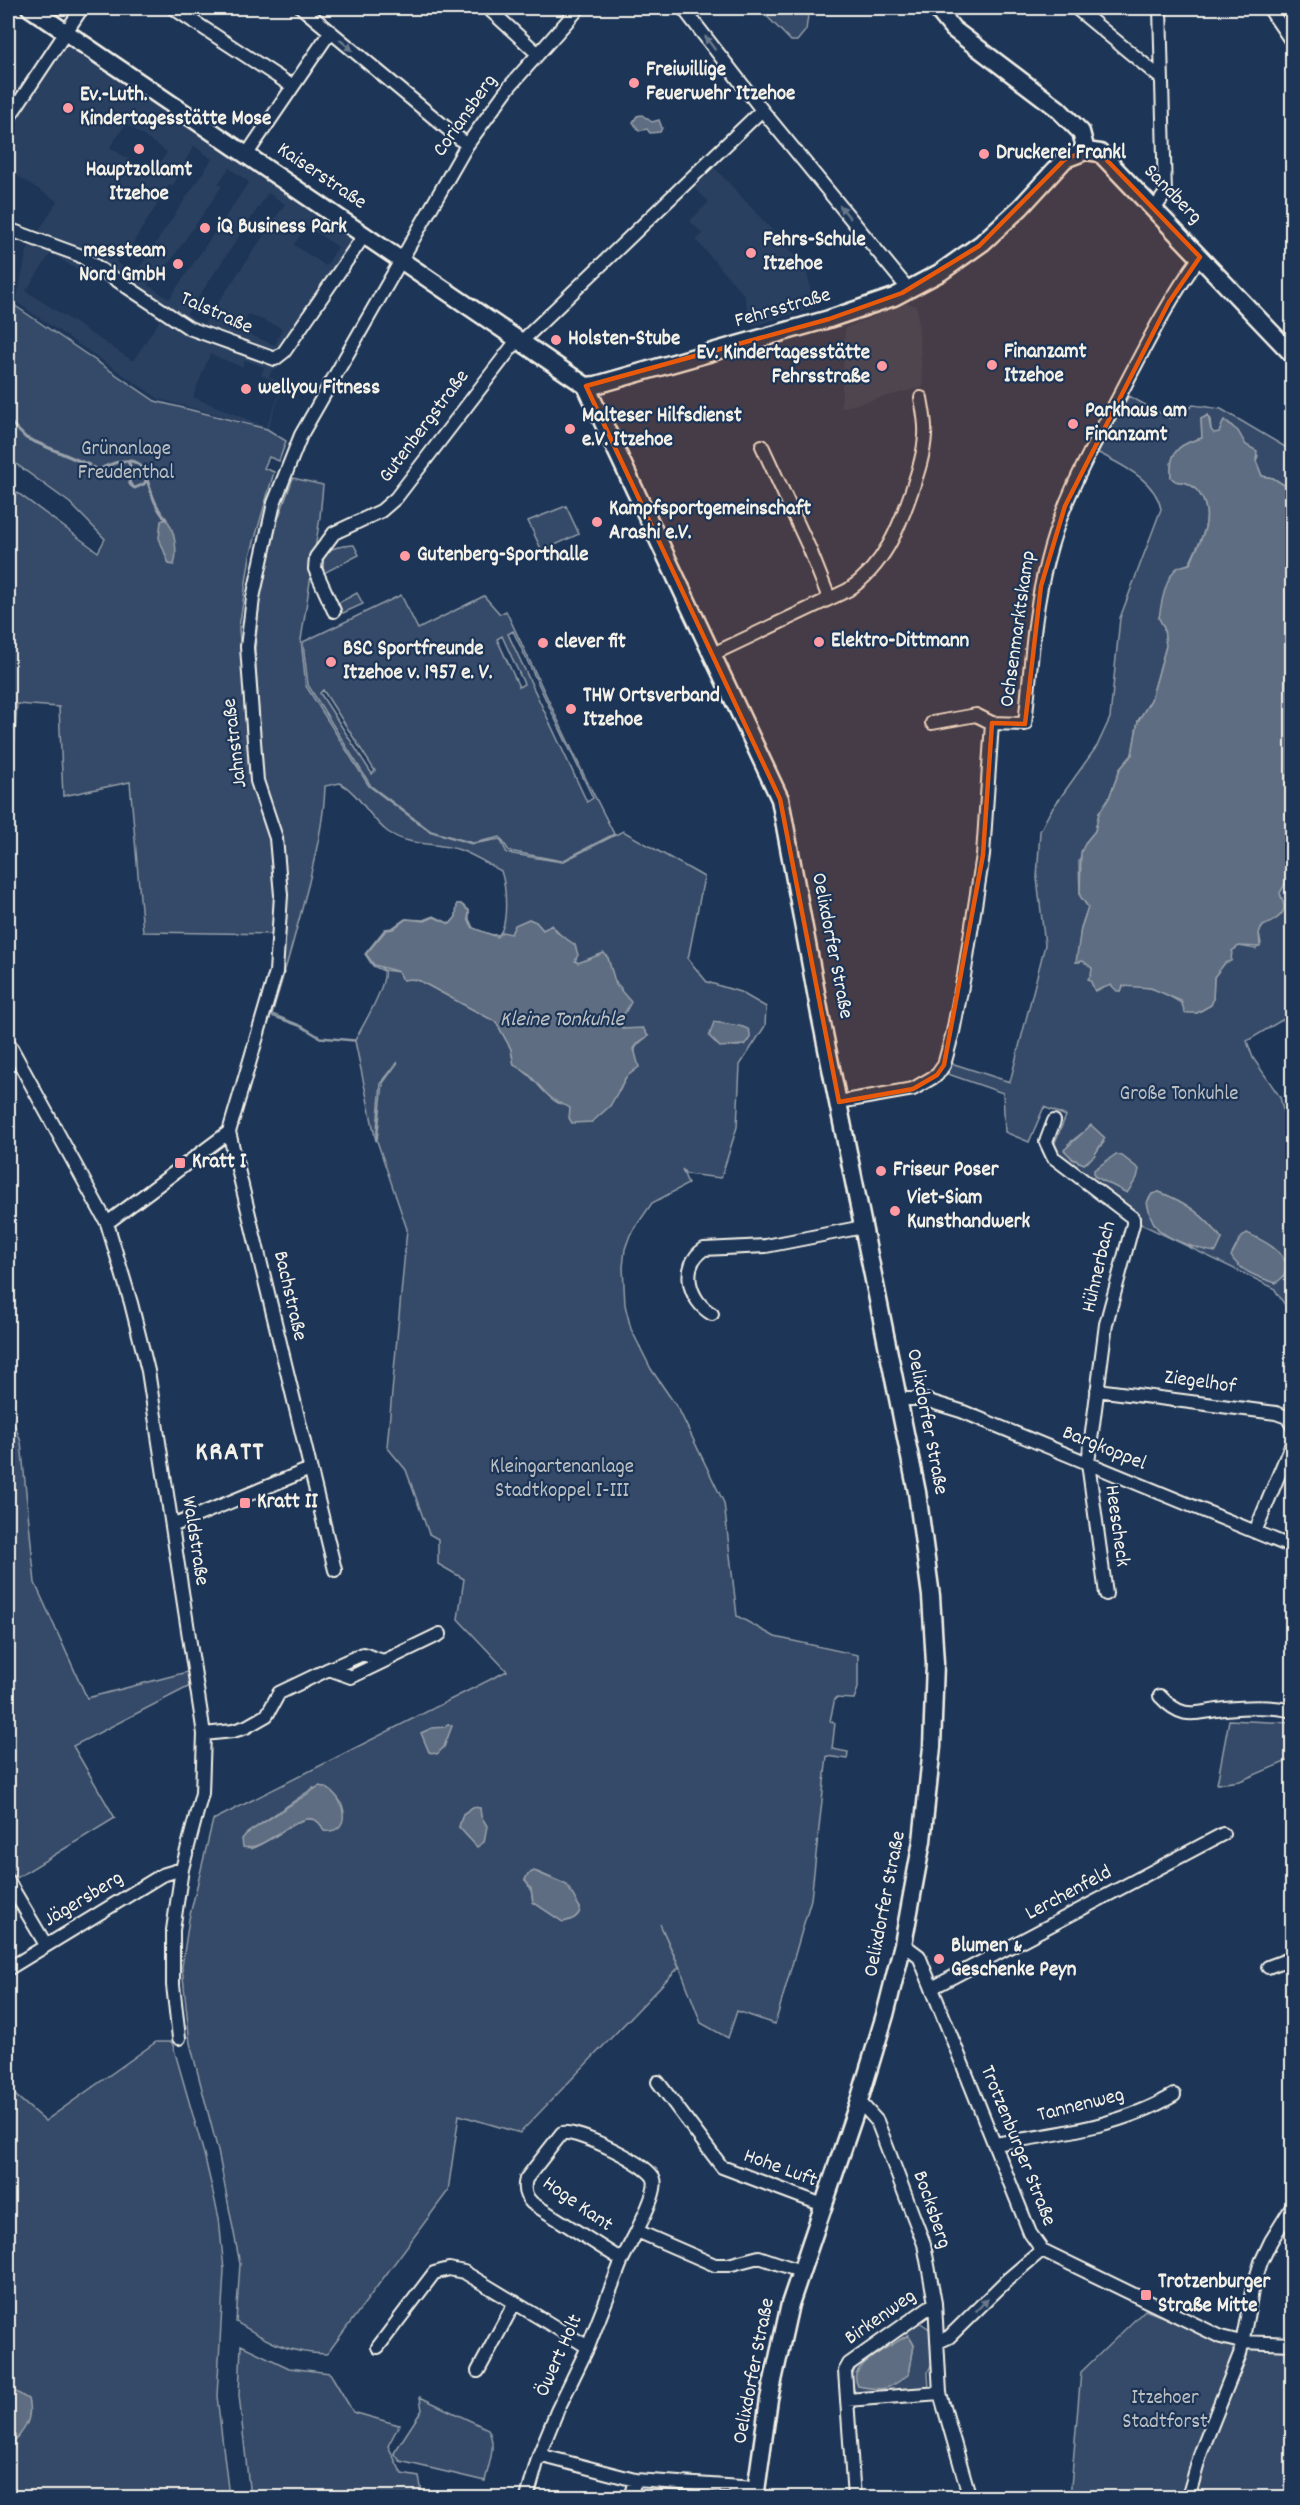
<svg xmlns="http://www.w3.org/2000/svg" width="1300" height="2505" font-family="Dekko,sans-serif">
	<rect width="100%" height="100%" fill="#1d3557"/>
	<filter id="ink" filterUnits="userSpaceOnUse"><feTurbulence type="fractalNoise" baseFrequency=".0167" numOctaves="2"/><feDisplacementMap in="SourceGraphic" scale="12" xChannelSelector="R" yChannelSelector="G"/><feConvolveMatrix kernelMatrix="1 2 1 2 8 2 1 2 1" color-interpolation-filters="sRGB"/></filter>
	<g filter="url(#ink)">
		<!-- built -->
		<path fill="#2a4060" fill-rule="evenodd" d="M69 43 127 81 110 110 128 82 362 248 278 369 272 370 269 377 284 384 268 428 159 399 16 302 27 251 57 201 8 170V134ZM126 124 167 152 152 175 110 147ZM194 146 212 159 135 274 116 262 126 247 129 249 170 184 173 185 188 163 185 161ZM229 168 249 182 169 299 148 285 159 270 163 272 222 186 218 184ZM268 193 285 204 203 325 187 314ZM306 226 338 247 326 266 294 245ZM51 253 85 275 88 272 160 320 133 361 26 291ZM248 314 282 328 275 345 241 331ZM210 354 242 367 245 360 264 367 261 375 283 385 266 427 193 397Z
			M715 168 806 267 814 308 752 326 744 295 696 240 703 234 690 221 709 202 694 187Z
			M907 303 917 306 923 387 841 408 845 328Z"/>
		<!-- green -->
		<path fill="#354a67" stroke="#949ea8" stroke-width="1.5" fill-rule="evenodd" d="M759 8H809L806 30 797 41H791Z
			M8 301 155 401 267 429 286 441 279 461 269 457 264 468 274 472 250 556 239 628 250 782 270 841 276 897V934L143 932 130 782 63 796 59 707 17 704 10 812 8 815V489L19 494 98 552 105 539 70 503 8 458Z
			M1129 396 1169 418 1179 417 1193 405 1221 409 1292 451V490L1273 478 1262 476 1256 461 1258 456C1254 450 1252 449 1247 446 1240 440 1236 428 1228 422L1219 433 1214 434 1211 430 1210 418 1201 419 1202 438C1183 443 1170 449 1171 471 1171 476 1170 477 1174 480 1178 483 1178 481 1183 482 1194 484 1202 495 1205 505 1211 527 1198 543 1190 563L1186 566 1163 604 1159 618 1164 628 1166 646 1151 700 1138 721 1132 755 1120 769 1109 798 1099 813 1095 831 1086 842 1079 861 1080 895 1088 907 1081 928 1077 962 1083 961 1092 968 1091 982 1094 987 1111 985 1121 991 1123 986C1158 984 1170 997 1197 1013L1211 1005 1213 1000 1214 977 1232 951 1239 946 1256 949 1261 944 1259 932 1263 926 1284 906 1280 893 1287 880 1292 879V1014L1247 1041 1253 1058 1280 1097 1292 1150V1316L1274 1288 1141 1224 1131 1211 1055 1155 1053 1147 1066 1116 1044 1107 1029 1142 1005 1132 1003 1093 948 1074 951 1063 1010 1082 1045 945 1037 878 1040 831 1050 812 1097 746 1110 718 1120 618 1161 509C1155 479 1121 465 1097 452ZM1081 1134 1104 1142 1088 1162 1084 1164 1072 1159 1068 1144ZM1159 1192C1186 1202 1205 1216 1222 1239L1192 1247 1159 1230Z
			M293 478 323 485 320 517 301 640 306 686 369 786 429 831 472 844 500 839 507 853 562 862 623 831 704 877 688 959 707 982 740 992 766 1007 765 1026 740 1065 737 1127 721 1178 686 1174 682 1169 688 1184 652 1203 630 1235 625 1249 623 1267 625 1305 631 1329 651 1369 679 1410 724 1503 737 1616 775 1637 858 1655V1688L854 1699 835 1698 830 1721 835 1723 832 1749 848 1752 847 1759 827 1756 811 1899 775 2024 737 2011 728 2038 701 2023 680 1968 660 1924 679 1967 520 2133 459 2115 448 2191 327 2354C287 2353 269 2342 236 2322L240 2264 218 2151 190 2043 182 1967 189 1919 213 1820 507 1671 458 1619 464 1579 438 1564V1539L429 1534 406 1470 387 1447 407 1229 377 1141 383 1083 398 1062 381 1083 376 1141 355 1041 320 1038 302 1027 269 1015 284 948 287 895 283 837 263 781 255 649 260 597 277 522ZM340 783C360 794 369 818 388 832 410 847 436 842 460 850 474 855 488 864 501 871 506 885 510 929 496 937L473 928 469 919V910L461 904H457L456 917 450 924 434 916 424 920 405 919 392 928 385 929 365 954 373 966 384 971C387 985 363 1026 355 1040L320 1037 302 1026 272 1014C285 971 297 929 308 886 316 853 324 820 325 786ZM457 905 469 911 468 919 473 928C489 935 493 936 511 934L516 925 529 919 536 922 543 930 556 929C564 945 580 939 575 961L579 963 604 954 608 958 613 979 621 988 624 1012 621 1020 623 1029H632L648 1036C632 1048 633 1048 638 1067L626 1077 620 1090 571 1113 570 1108C565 1104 562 1105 557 1102 542 1094 534 1074 514 1065L511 1049 496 1022 420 981 411 978 403 980 399 972 384 970 366 954 386 930 393 929 406 919 425 921 434 917 450 924 457 917ZM722 1023 745 1028 748 1041 739 1046 718 1045 715 1043ZM313 1788C329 1791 341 1794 344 1812L325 1831C313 1805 292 1826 277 1835 268 1840 260 1845 251 1849L246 1834ZM473 1807 481 1816 469 1838 459 1827 463 1814ZM537 1872 563 1883 580 1908C580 1917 571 1921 563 1922L533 1902 531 1889 525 1880 528 1874Z
			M566 506 579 534 542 551 528 521Z
			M354 545 359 555 324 573C318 548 333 547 354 545Z
			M357 593 363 604 343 613 338 603Z
			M401 595 418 629 484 596 500 614 506 611 584 775 614 834 562 861 509 851 500 837 473 843 431 831 371 786 308 685 303 642ZM513 631 593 798 587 802 508 634ZM502 636 524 684 519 687 497 639ZM323 690 375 771 372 774 320 693Z
			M8 1407 21 1442 35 1583 87 1698 191 1671 192 1685 73 1746 115 1818 15 1879 8 1865Z
			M1229 1720 1292 1723V1759L1240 1781 1217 1784Z
			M156 2042H172L204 2154 219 2218 224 2270 217 2396 229 2497H8V2449L19 2437 11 2389 8 2383V2089L45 2121Z
			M1145 2310 1227 2342 1292 2346V2497L1070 2498 1081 2372Z
			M919 2322 931 2330 932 2363 928 2372 929 2390 856 2394C850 2382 849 2376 858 2365ZM908 2335 914 2345 909 2375 865 2387 858 2386 872 2359Z
			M241 2345 289 2368 330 2373 353 2412 399 2425 388 2446 402 2474 419 2477 423 2497H250L239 2395Z
			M420 2397 488 2429C497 2446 489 2463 485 2481L400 2461 394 2453 422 2410Z"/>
		<!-- water -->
		<path fill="#5e6d82" stroke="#9aa2ab" stroke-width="1.5" d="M642 115 652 122 659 120 662 128 660 132 650 133 647 129 639 131 633 122 637 116Z
			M1208 415 1211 430 1214 433 1219 432 1224 420 1238 431 1246 445 1257 451 1256 461 1262 476 1273 478 1292 490V879L1287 880 1280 893C1281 898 1285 905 1284 909 1282 917 1269 924 1263 926L1259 932 1260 947 1239 946 1232 951 1231 961 1225 963 1214 977 1213 1000 1211 1005 1197 1013H1185L1181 1001 1151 988 1123 986 1121 991H1117L1111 985 1095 991 1091 982 1088 979 1091 975 1092 968 1083 961 1076 962 1081 928 1088 907 1080 896 1081 852 1086 842 1095 831 1099 813 1109 798 1120 769 1132 755 1138 721 1151 700 1166 646 1164 628 1159 618C1161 604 1166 577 1177 568 1181 565 1186 566 1191 563 1198 543 1211 527 1205 505 1202 495 1194 484 1183 482 1178 481 1178 483 1174 480 1170 477 1171 476 1171 472 1170 449 1183 443 1202 438L1201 419Z
			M166 519C175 529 178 553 174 565L169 564 159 538 161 521Z
			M457 904H461L469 911 468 919 473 928 497 937 502 932 511 934 515 925 529 919 536 922 543 930 552 925 558 933 575 945 578 955 575 961 578 963 604 953 608 958 616 985 631 1002 621 1020 622 1029 643 1028 648 1036 638 1043 634 1049 639 1067 626 1077 610 1106 592 1122 572 1123 569 1118 570 1108C565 1104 562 1105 557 1102 541 1094 535 1074 514 1065L511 1049 496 1022 420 981 411 979 403 980 399 972 374 965 366 954 386 930 393 929 406 919 425 921 434 917 450 924 456 917Z
			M714 1022 740 1026 748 1029 750 1033V1038L744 1045 720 1047 709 1036Z
			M1091 1125 1105 1138 1094 1156 1084 1164 1073 1159 1064 1150Z
			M1116 1154 1122 1156 1139 1169 1137 1178 1127 1193 1094 1176V1170Z
			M1159 1192C1186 1202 1205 1216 1222 1239L1216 1252C1200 1250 1169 1240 1158 1229 1151 1221 1149 1212 1147 1202L1152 1194Z
			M1247 1233C1264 1241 1280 1248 1288 1266L1283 1277 1276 1283C1260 1278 1239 1271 1231 1256L1240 1239Z
			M448 1724 452 1726 444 1747 437 1754 429 1752 421 1733 432 1728 445 1727Z
			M319 1786C345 1789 355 1835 324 1831 310 1794 267 1854 243 1847L242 1839 246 1834Z
			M473 1807 480 1808 481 1816 487 1826 484 1842 477 1847 459 1827 463 1814Z
			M534 1871 567 1885 580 1908C580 1917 571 1920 563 1922L533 1902 531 1889 525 1880 528 1874Z
			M908 2335 914 2345 909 2374C888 2391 883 2391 858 2386 856 2382 854 2377 857 2372 865 2358 894 2344 908 2335Z
			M8 2383 11 2389 28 2399C34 2421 22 2433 8 2449Z"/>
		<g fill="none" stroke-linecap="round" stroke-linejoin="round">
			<!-- stream -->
			<path stroke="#9aa2ab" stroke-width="3" d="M8 420 26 438 89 465
				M128 462 130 465C130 474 125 484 135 488L144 484 147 479
				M93 467 98 470C158 440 138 489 166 519"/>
			<defs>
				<path id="street" d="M173 8 292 86
					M302 8 467 145
					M488 8 538 54
					M683 8 762 110 909 290
					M1076 8 1162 79
					M1269 8 1292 42
					M8 119 82 8
					M247 154 330 32
					M1155 208 1165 194 1160 8
					M8 229 79 255 189 328 275 359 284 352 365 234
					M521 342 762 110
					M762 446 810 550 829 598
					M334 611 315 569 316 557 334 533 381 511 396 498 518 339
					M713 654 848 590C884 566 899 528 912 490 918 472 924 454 925 435 926 423 923 410 921 398
					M932 723 976 715 992 723
					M8 1042 107 1223 131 1303 148 1371 204 1734 202 1793 182 1869 173 1930V1985L179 2038
					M839 1102 913 1089 937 1075 944 1065 953 1032 964 976 983 855 992 723 1025 724C1031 670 1033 614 1047 561 1062 500 1093 446 1122 391 1146 345 1169 299 1200 257
					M1054 1121 1046 1142 1053 1157 1133 1218V1224L1106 1324 1088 1463 1106 1594
					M229 1132 335 1570
					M107 1223 229 1132 276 972 281 895 276 838 257 781 247 647 253 598 274 503 301 435 467 145 509 87 579 8
					M712 1314C689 1301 679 1266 704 1249L766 1246 863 1227
					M1097 1390 1276 1413 1287 1417 1292 1425
					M898 1399H922L961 1411 1292 1547
					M172 1526 310 1469
					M1255 1532 1292 1443
					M329 1669 363 1654 383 1661
					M1160 1696C1184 1722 1196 1712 1225 1709 1245 1707 1273 1706 1292 1711
					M204 1734 233 1731 246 1727 267 1715 279 1693 329 1669 351 1677 440 1634
					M8 1881 46 1945
					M903 1944 919 1956 1030 2233 1042 2250 1221 2337 1241 2342 1292 2344
					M1268 1967 1292 1958
					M8 1969 162 1875 182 1869
					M932 1988 1223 1834
					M658 2082 722 2167 823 2205
					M859 2101 877 2121 924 2244 935 2303 940 2393 970 2498
					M994 2144C1056 2134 1120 2127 1174 2095
					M622 2260 532 2203C525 2196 523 2189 526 2179L562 2133C578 2130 649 2164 654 2179 658 2191 642 2219 637 2231
					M938 2342 949 2337 1007 2280 1042 2250
					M378 2347 434 2273 449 2269 464 2272 588 2347
					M478 2371 515 2302
					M847 2400 940 2393
					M756 2488 635 2480 539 2455 557 2411 588 2347 622 2260 637 2231 715 2265H728L759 2257 800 2271
					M527 2498 539 2455
					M630 2498 635 2480
					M854 2498 845 2371 849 2364 935 2303
					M1188 2498 1201 2452 1240 2354 1252 2291 1261 2262 1271 2241 1292 2207"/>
				<path id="secondary" d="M30 8 586 386
					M936 8 953 29 1057 108 1081 132 1086 151
					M586 386 780 799 820 1014 917 1492 931 1596 935 1663 932 1747 922 1841 903 1944 885 2015 859 2101 790 2304 769 2399 755 2498
					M586 386 596 385 829 319 894 297 941 272 982 243 1021 207 1065 159 1086 151 1100 153 1292 354"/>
			</defs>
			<!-- street casing -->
			<use href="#street" stroke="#f4f1e8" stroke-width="16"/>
			<!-- secondary casing -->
			<use href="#secondary" stroke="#f4f1e8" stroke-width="21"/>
			<!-- street -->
			<use href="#street" stroke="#1d3557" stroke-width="12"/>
			<!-- secondary -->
			<use href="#secondary" stroke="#1d3557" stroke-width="16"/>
		</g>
		<!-- one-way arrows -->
		<defs><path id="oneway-solid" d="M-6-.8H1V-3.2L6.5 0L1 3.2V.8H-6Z" transform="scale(1.5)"/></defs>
		<g fill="#68778a">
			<use href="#oneway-solid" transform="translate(710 43) rotate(-127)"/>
			<use href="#oneway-solid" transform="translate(346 45) rotate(40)"/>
			<use href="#oneway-solid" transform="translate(845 212) rotate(-129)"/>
			<use href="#oneway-solid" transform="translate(982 2305) rotate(-45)"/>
		</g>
	</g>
	<!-- marked area -->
	<path fill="#e8590c" fill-opacity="0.2" stroke="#e8590c" stroke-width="4.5" stroke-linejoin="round" d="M1086 151 1100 153 1200 257 1169 302 1065 506 1041 586 1025 724 992 723 983 855 944 1065 937 1075 913 1089 839 1102 780 799 586 386 829 319 902 293 979 246 1065 159Z"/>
	<!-- markers -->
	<g fill="#ff9aa2" stroke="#1d3557" stroke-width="2">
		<circle cx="634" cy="83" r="6"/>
		<circle cx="68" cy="108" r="6"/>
		<circle cx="139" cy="149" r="6"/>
		<circle cx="984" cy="154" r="6"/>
		<circle cx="205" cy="228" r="6"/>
		<circle cx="751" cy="253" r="6"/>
		<circle cx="178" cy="264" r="6"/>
		<circle cx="556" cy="340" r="6"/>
		<circle cx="992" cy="365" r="6"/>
		<circle cx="882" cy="366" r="6"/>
		<circle cx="246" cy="389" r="6"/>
		<circle cx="1073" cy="424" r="6"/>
		<circle cx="570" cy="429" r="6"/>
		<circle cx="597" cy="522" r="6"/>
		<circle cx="405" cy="556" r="6"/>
		<circle cx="819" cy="642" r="6"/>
		<circle cx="543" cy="643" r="6"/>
		<circle cx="331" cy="662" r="6"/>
		<circle cx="571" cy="709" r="6"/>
		<rect x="174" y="1157" width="12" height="12" rx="3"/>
		<circle cx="881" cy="1171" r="6"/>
		<circle cx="895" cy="1211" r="6"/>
		<rect x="239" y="1497" width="12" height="12" rx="3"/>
		<circle cx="939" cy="1959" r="6"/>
		<rect x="1140" y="2289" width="12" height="12" rx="3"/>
	</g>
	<g text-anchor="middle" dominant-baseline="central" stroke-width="4.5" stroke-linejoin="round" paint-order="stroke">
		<!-- poi labels -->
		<g font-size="21" font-weight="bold" fill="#f4f1e8" stroke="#1d3557" text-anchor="start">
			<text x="646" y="71">Freiwillige<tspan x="646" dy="24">Feuerwehr Itzehoe</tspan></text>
			<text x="80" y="96">Ev.-Luth.<tspan x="80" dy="24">Kindertagesstätte Mose</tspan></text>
			<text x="996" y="154">Druckerei Frankl</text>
			<text x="139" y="171" text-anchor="middle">Hauptzollamt<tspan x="139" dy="24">Itzehoe</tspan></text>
			<text x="217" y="228">iQ Business Park</text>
			<text x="763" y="241">Fehrs-Schule<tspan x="763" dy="24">Itzehoe</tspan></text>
			<text x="166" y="252" text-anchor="end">messteam<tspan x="166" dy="24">Nord GmbH</tspan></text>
			<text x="568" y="340">Holsten-Stube</text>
			<text x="1004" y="353">Finanzamt<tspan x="1004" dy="24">Itzehoe</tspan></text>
			<text x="870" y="354" text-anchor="end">Ev. Kindertagesstätte<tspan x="870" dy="24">Fehrsstraße</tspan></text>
			<text x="258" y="389">wellyou Fitness</text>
			<text x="1085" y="412">Parkhaus am<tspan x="1085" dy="24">Finanzamt</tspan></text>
			<text x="582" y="417">Malteser Hilfsdienst<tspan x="582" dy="24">e.V. Itzehoe</tspan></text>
			<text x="609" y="510">Kampfsportgemeinschaft<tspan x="609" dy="24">Arashi e.V.</tspan></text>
			<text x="417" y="556">Gutenberg-Sporthalle</text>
			<text x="831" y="642">Elektro-Dittmann</text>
			<text x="555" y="643">clever fit</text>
			<text x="343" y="650">BSC Sportfreunde<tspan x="343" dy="24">Itzehoe v. 1957 e. V.</tspan></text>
			<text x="583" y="697">THW Ortsverband<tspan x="583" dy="24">Itzehoe</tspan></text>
			<text x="192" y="1163">Kratt I</text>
			<text x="893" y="1171">Friseur Poser</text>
			<text x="907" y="1199">Viet-Siam<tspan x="907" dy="24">Kunsthandwerk</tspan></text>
			<text x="257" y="1503">Kratt II</text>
			<text x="951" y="1947">Blumen &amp;<tspan x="951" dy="24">Geschenke Peyn</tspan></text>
			<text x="1158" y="2283">Trotzenburger<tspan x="1158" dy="24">Straße Mitte</tspan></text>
		</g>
		<!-- street labels -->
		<g font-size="21" fill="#f4f1e8" stroke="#1d3557">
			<text transform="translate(466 116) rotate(-55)">Coriansberg</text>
			<text transform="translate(321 177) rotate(34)">Kaiserstraße</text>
			<text transform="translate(1172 195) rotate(46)">Sandberg</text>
			<text transform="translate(783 309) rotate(-16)">Fehrsstraße</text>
			<text transform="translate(216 314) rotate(24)">Talstraße</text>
			<text transform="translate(425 427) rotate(-53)">Gutenbergstraße</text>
			<text transform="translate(1019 629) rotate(-82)">Ochsenmarktskamp</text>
			<text transform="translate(236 743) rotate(-97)">Jahnstraße</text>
			<text transform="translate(831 946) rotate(79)">Oelixdorfer Straße</text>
			<text transform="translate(1100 1267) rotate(-77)">Hühnerbach</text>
			<text transform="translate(289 1296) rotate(77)">Bachstraße</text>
			<text transform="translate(1200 1383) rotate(8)">Ziegelhof</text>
			<text transform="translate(926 1422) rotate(79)">Oelixdorfer Straße</text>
			<text transform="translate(1104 1449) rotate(22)">Bargkoppel</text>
			<text transform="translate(1116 1526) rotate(82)">Heescheck</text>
			<text transform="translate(194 1541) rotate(81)">Waldstraße</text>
			<text transform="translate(1069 1894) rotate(-28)">Lerchenfeld</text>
			<text transform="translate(84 1900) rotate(-31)">Jägersberg</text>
			<text transform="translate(886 1904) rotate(-79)">Oelixdorfer Straße</text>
			<text transform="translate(1081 2106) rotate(-14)">Tannenweg</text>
			<text transform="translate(1017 2146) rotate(68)">Trotzenburger Straße</text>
			<text transform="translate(780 2169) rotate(20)">Hohe Luft</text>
			<text transform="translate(577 2205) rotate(35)">Hoge Kant</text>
			<text transform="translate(931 2210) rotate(71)">Bocksberg</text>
			<text transform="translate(881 2318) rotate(-35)">Birkenweg</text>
			<text transform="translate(560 2356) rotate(-66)">Öwert Holt</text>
			<text transform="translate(755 2371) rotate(-79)">Oelixdorfer Straße</text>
		</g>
		<!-- park labels -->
		<g font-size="21" fill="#bbbfc1" stroke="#1d3557">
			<text x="126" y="450">Grünanlage<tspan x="126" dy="24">Freudenthal</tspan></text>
			<text x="1179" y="1095">Große Tonkuhle</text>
			<text x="562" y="1468">Kleingartenanlage<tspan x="562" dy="24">Stadtkoppel I-III</tspan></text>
			<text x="1165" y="2399">Itzehoer<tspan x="1165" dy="24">Stadtforst</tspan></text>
		</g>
		<!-- water labels -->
		<g font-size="22" font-style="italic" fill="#c0c3c4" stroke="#1d3557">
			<text x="562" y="1020">Kleine Tonkuhle</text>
		</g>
		<!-- district labels -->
		<g font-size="27" font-weight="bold" letter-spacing="1.5" fill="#f4f1e8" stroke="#1d3557">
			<text x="230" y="1453">KRATT</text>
		</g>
	</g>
	<!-- margin -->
	<rect width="1300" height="2505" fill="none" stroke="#1d3557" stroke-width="30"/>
	<rect x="15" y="15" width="1270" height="2475" fill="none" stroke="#f4f1e8" stroke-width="2" filter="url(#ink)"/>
</svg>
